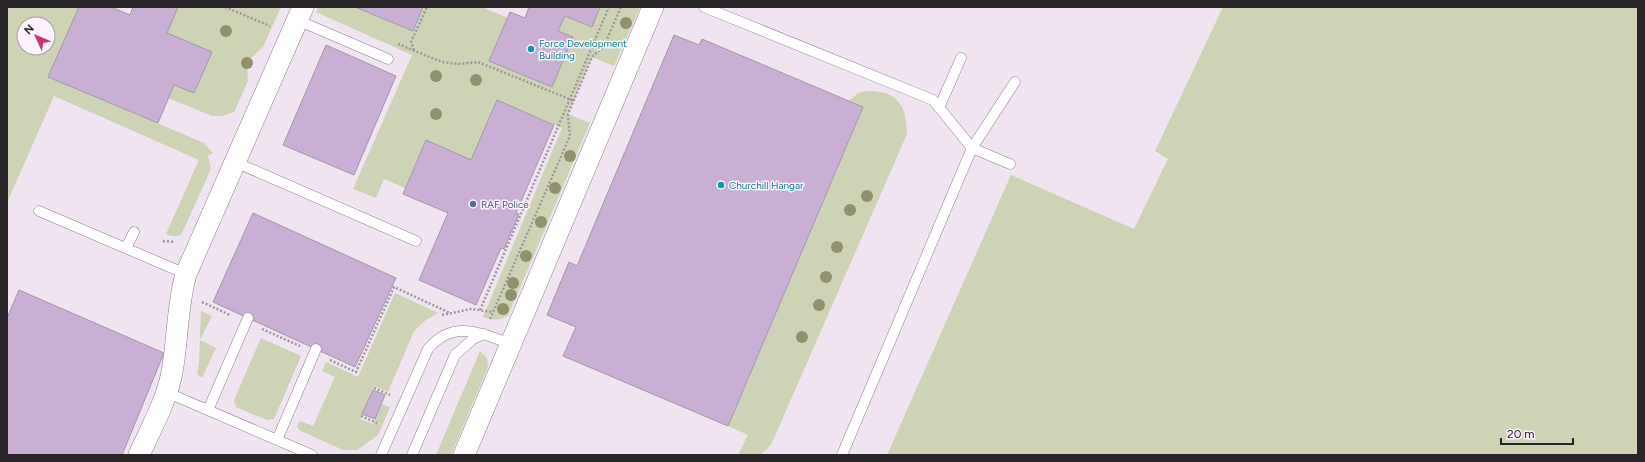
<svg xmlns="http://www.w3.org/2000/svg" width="1645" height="462" font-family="Figtree,sans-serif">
	<rect width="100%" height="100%" fill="#efe4f0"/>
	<!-- green -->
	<path fill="#cdd3b4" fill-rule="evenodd" d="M7 7H79L49 77 204 143 213 153 208 156 211 169 182 233 179 236H171L166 234 199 160 54 96 7 203ZM24 24H48V48H24Z
		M178 7H281L263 47 251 58 247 65 248 81 234 112 222 116H212L168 98 174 85 211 52 167 33Z
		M318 7H355L413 31 423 7H482L508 18 490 61 551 87 573 38 558 31 565 16 591 27 600 7H640L614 66 592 57 568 114 590 123 508 316C499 321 493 320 483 317L562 128 497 100 471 160 426 140 405 188 384 179 376 198 353 189 412 55 316 12Z
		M1223 7H1638V455H887L1011 175 1134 229 1168 159 1155 151Z
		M866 91C897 90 907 105 907 134L771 445 760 455H738L748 435 728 426 863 107 849 101 858 93Z
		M395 293 438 313 426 320 414 331 388 392 374 386 360 419 373 424 382 404 390 407 378 435 357 450H343L299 430 297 426 300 421 313 426 335 377 322 371 326 362 358 377Z
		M201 311 212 316 200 340 216 348 202 378 197 374 199 362Z
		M261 338 301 356 274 419 267 420 236 407 234 400Z
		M480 351 487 358 488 367 451 455H436Z"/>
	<!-- building -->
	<path fill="#caafd5" stroke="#a299a5" d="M79 7H111L130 15 133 7H178L167 33 212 52 194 93 174 85 158 123 48 77Z
		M355 7H423L413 31Z
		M529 7H600L592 27 565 16 558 31 573 37 552 87 489 61 510 12 525 18Z
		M674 35 699 45 702 39 863 107 728 426 563 356 576 327 547 315 569 262 577 266Z
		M326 45 396 76 354 175 283 145Z
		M497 100 554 125 516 213 519 214 504 249 501 248 476 305 419 280 448 213 403 194 426 140 471 160Z
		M253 213 396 278 355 367 213 302Z
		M19 290 164 353 122 455H7V318Z
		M373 390 385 395 375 419 362 414Z"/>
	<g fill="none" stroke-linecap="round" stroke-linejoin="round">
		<defs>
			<path id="service" d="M704 7 933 100 972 148 1010 164
				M297 20 388 59
				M939 108 961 58
				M235 162 416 241
				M39 211 186 274
				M126 248 134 232
				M166 392 312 455
				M208 410 248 318
				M277 440 316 349
				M381 455 428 349C453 319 480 333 511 344
				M412 455 455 355 473 339 484 334
				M842 455 972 148 1015 82"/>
			<path id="minor" d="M139 455C151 428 167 400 172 372 178 339 177 306 186 274L303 7
				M464 455 653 7"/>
		</defs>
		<!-- service casing -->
		<use href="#service" stroke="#8c818c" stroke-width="11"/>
		<!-- minor casing -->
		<use href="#minor" stroke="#8c818c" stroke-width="22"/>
		<!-- path -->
		<path stroke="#9f979f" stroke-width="2.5" stroke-dasharray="2 2" stroke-linecap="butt" d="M225 7 270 26
			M398 44 442 62 459 64 478 62 574 101
			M414 50 411 42 427 7
			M163 241 175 242
			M202 302 230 315
			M480 310 609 7
			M442 315 471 309 493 312
			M490 319 570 136 568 114 592 57 604 46 621 7
			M262 329 300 346
			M330 360 356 372 394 287 450 313
			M374 388 390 395
			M361 416 377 423"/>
		<!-- service -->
		<use href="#service" stroke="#fff" stroke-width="10"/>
		<!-- minor -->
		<use href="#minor" stroke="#fff" stroke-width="21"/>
	</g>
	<!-- trees -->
	<g fill="#91916d">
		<circle cx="626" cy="23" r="6"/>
		<circle cx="226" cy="31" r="6"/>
		<circle cx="247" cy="63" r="6"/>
		<circle cx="436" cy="76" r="6"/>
		<circle cx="476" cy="80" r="6"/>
		<circle cx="436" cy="114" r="6"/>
		<circle cx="570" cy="156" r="6"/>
		<circle cx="555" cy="188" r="6"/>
		<circle cx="867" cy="196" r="6"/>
		<circle cx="850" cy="210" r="6"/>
		<circle cx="541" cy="222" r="6"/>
		<circle cx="837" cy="247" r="6"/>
		<circle cx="526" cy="256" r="6"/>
		<circle cx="826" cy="277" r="6"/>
		<circle cx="513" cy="283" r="6"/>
		<circle cx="511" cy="295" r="6"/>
		<circle cx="819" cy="305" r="6"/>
		<circle cx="503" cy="309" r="6"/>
		<circle cx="802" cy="337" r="6"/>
	</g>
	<!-- markers -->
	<g fill="#0f9aa8" stroke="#fdf1fd" stroke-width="1.5">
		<circle cx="531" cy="49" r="4"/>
		<circle cx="721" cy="185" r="4"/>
	</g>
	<circle fill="#5c6f8a" stroke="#fdf1fd" stroke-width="1.5" cx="473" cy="204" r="4"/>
	<g text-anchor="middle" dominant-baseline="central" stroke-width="3" stroke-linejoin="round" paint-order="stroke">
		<!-- culture labels -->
		<g font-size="10" fill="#0d838f" stroke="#fdf1fd" text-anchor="start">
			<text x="539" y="43">Force Development<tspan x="539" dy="12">Building</tspan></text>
			<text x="729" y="185">Churchill Hangar</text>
		</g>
		<!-- service labels -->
		<g font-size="10" fill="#4e5e75" stroke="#fdf1fd" text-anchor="start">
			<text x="481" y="204">RAF Police</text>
		</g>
	</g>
	<!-- border -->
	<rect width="1645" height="462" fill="none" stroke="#282428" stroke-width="16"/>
	<!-- north arrow -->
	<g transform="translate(36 36) rotate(314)"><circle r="19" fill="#fdf1fd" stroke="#a89fa8"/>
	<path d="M0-3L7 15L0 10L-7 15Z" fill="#c13974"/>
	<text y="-6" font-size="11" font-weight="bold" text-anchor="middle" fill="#282428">N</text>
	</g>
	<!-- scale -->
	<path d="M1501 438v6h72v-6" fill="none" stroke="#282428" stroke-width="2"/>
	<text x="1507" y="438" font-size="12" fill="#282428" stroke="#fdf1fd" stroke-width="3" paint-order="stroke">20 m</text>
</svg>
